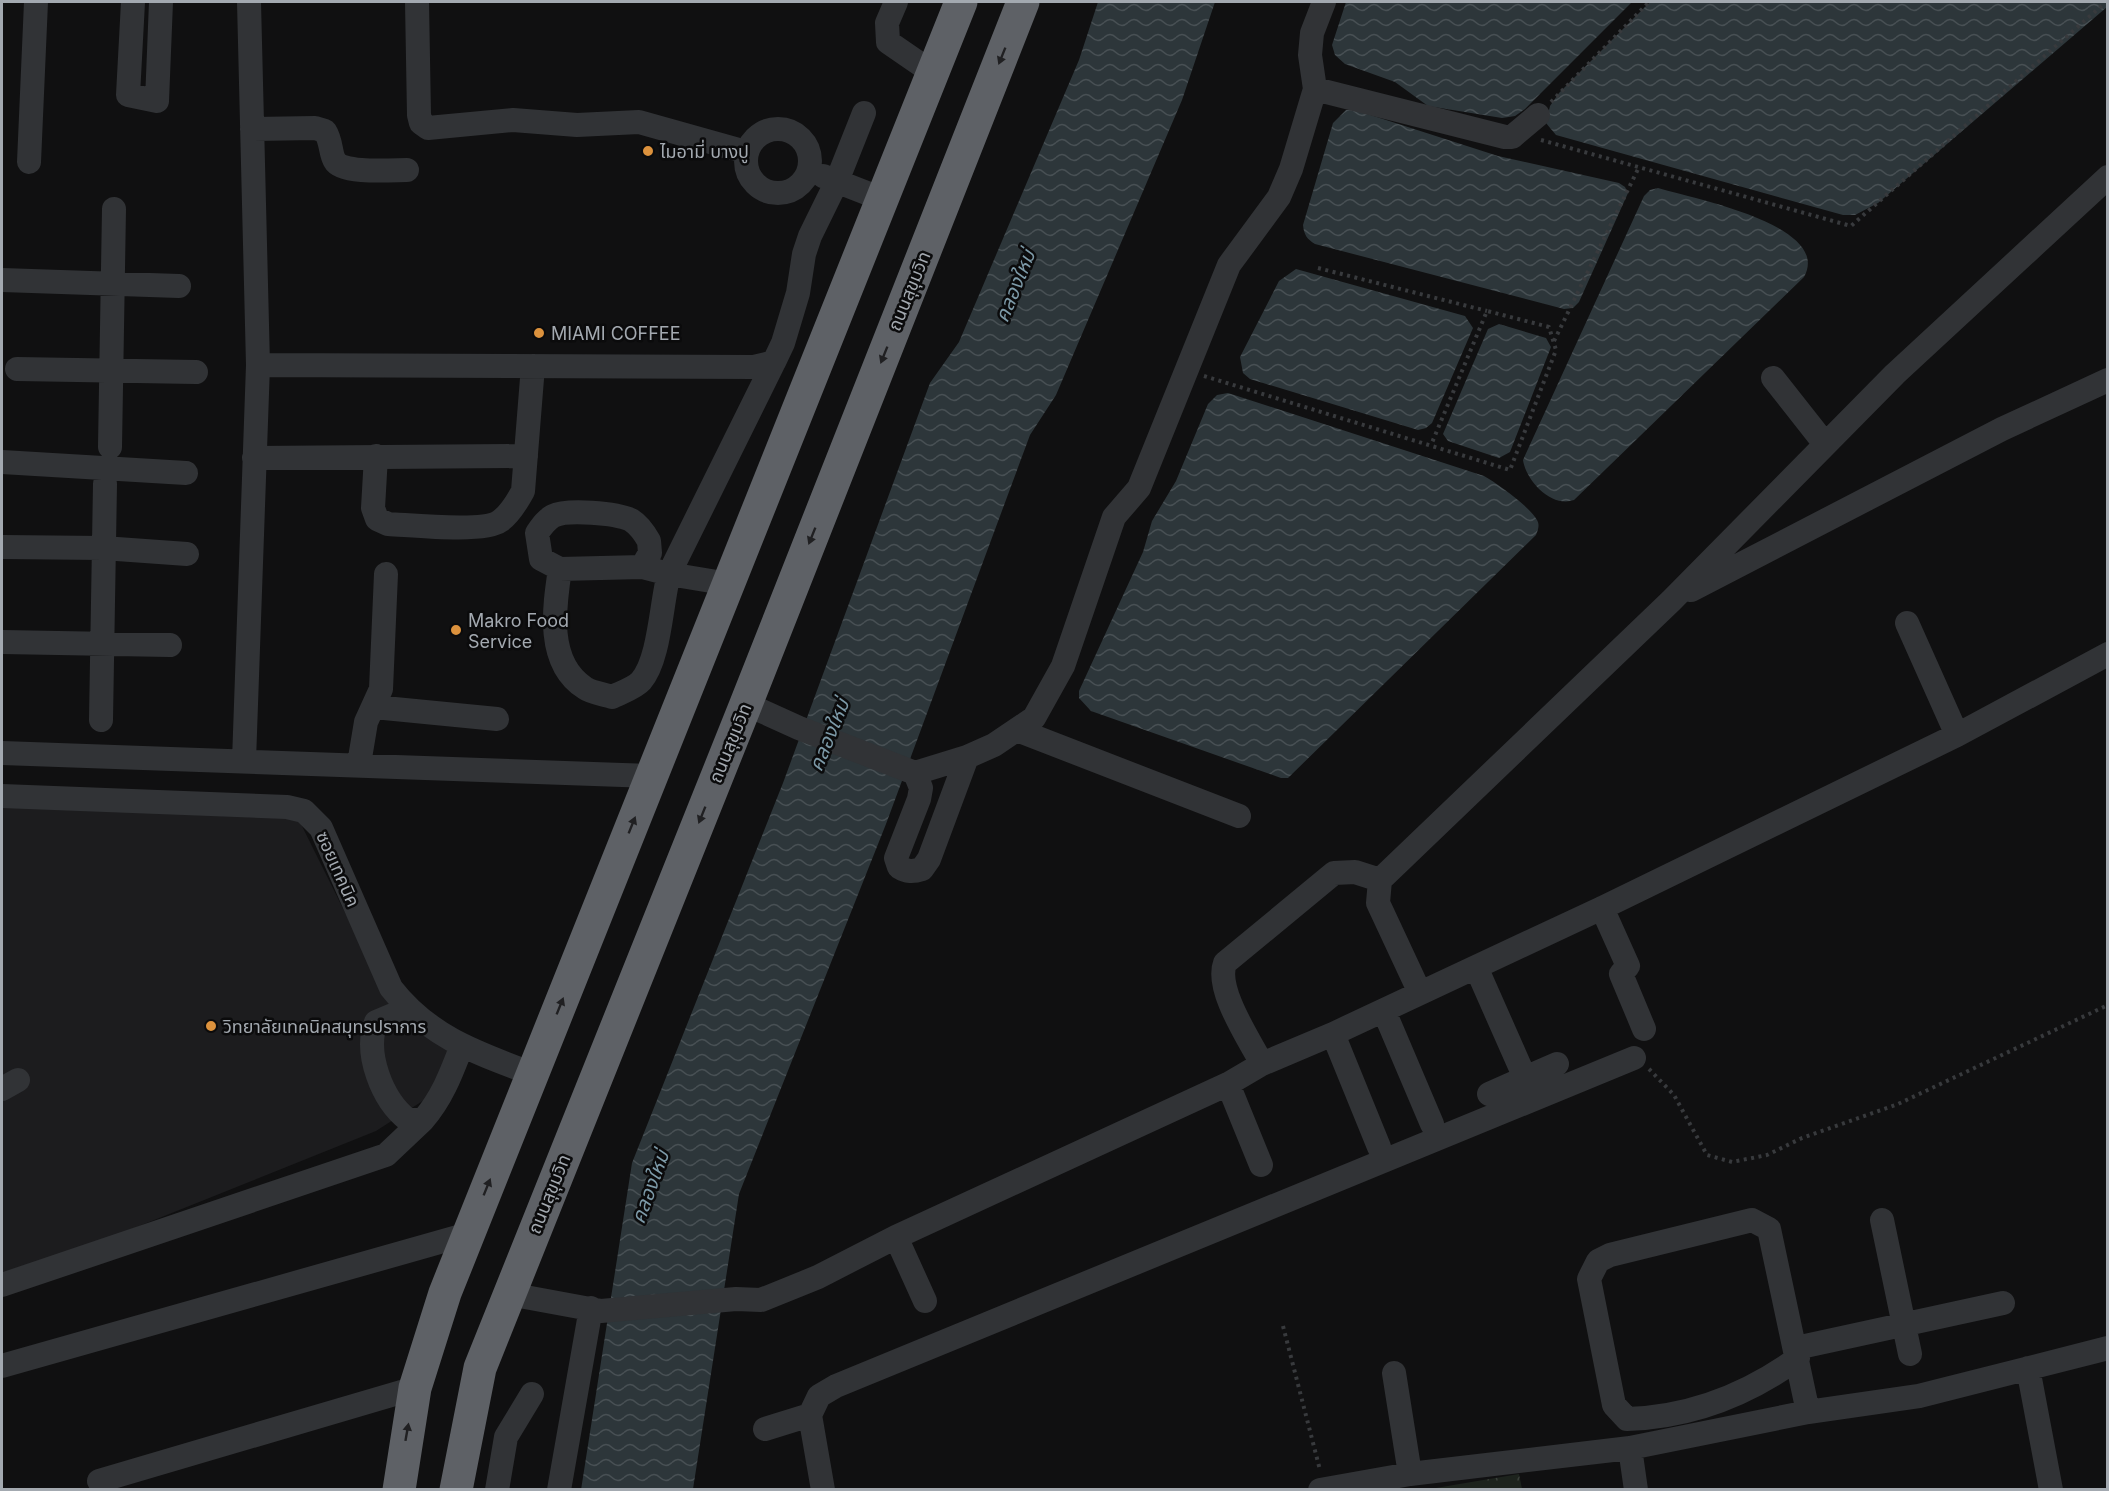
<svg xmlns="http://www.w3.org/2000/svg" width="2109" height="1491" font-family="Inter,'Noto Sans Thai',sans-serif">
	<defs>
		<pattern id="park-crowns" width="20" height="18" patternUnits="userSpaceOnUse" patternTransform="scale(1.5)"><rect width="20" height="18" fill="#1d231d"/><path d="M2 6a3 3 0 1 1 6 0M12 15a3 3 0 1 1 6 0" fill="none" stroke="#3b403b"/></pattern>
		<pattern id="water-waves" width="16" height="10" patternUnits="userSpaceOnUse" patternTransform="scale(1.5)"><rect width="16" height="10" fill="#2d363a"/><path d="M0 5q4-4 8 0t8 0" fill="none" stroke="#485054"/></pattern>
	</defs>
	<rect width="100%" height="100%" fill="#101011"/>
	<!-- built -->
	<path fill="#1c1c1e" d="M2 805 297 816 390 1003 451 1049 435 1093 376 1131 2 1281Z"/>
	<!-- park -->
	<path fill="url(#park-crowns)" d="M1519 1474 1522 1489H1430Z"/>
	<!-- water -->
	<path fill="url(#water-waves)" d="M1098 2H1215L1182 100 1056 395 1030 435 886 824 739 1194 693 1489 581 1490 632 1163 783 783 930 383 959 342 1079 60Z
		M1346 2H1632L1525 109 1515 116 1502 118 1428 106 1395 82 1345 64 1335 55 1332 45Z
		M1650 2H2107V7L1878 203 1855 215H1843L1556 135 1546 123 1550 106 1559 93Z
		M1346 110H1355L1498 156 1619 183 1625 187 1628 193 1579 302 1573 308 1564 309 1315 244C1307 239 1304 235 1303 225L1333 123Z
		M1658 188C1691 198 1833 225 1804 277L1574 500C1552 508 1526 481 1523 460L1644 196 1650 190Z
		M1296 269 1465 316 1473 328 1432 423 1426 428 1418 430 1250 379 1243 373 1240 357 1279 281Z
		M1499 324 1546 338 1551 347 1510 452 1499 458 1448 441 1443 434 1488 329Z
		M1228 393 1484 476C1498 484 1529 506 1537 520 1540 525 1538 530 1536 535L1288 778H1281L1091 711 1079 698V691L1143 552 1152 521 1176 481 1208 404 1217 395Z"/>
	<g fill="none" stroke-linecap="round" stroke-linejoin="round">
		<!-- path -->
		<path stroke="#383a3d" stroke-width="4" stroke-dasharray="3 4.5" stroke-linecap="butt" d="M1551 102 1649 2
			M1541 140 1851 226 2106 2
			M1318 268 1487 311
			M1554 341 1639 167
			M1204 376 1510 470 1556 350 1549 327 1487 311 1431 445
			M1649 1069 1674 1095 1707 1155 1732 1162 1767 1155 1802 1138 1898 1104 2108 1005
			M1283 1326 1320 1470"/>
		<!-- minor -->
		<path stroke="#313336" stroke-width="24" d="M133 2 128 95 157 101 161 2
			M417 2 419 115 421 123 428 128 513 120 577 125 639 122 746 152
			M896 2 887 23 888 42 933 73
			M1315 89 1505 137H1512L1538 115
			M746 161a32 32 0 1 1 64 0a32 32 0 1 1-64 0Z
			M252 129 315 128 325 131C332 142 330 154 335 161 342 174 393 170 407 170
			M29 162 36 2
			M823 176 882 199
			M2 280 179 286
			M258 365 754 367 774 362 783 343 798 293 804 254 810 236 837 181 864 113
			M17 369 196 372
			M1773 378 1825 444
			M110 447 114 209
			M376 456 373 508 377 519 388 524C411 525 484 533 500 521 510 514 517 502 523 491L533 366
			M254 458 526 456
			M2 462 186 473
			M3 547 103 548 187 554
			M642 567 650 553 649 541C645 534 639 525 631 520 616 513 567 509 553 516 546 520 542 526 537 533L541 559 560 569 642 567 669 574 774 362
			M560 569C554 608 546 663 585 688 592 693 604 694 612 697 620 693 635 688 641 681 660 659 661 603 669 574L729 584
			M1691 590 2002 429 2108 380
			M1907 623 1957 735
			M2 642 170 645
			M746 704 799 728 915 773 921 788 919 799 896 858 899 867C907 872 913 872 922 869L929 859 967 757
			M374 707 497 719
			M101 720 105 484
			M1017 730 1239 816
			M2 753 651 776
			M244 761 258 365 249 2
			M359 764 366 722 381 689 386 574
			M915 773 967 757 994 745 1034 718 1063 666 1114 517 1139 488 1229 265 1279 197 1291 169 1315 89 1310 55 1312 33 1324 2
			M2 796 287 807 304 811 321 828 391 988C429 1037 477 1053 533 1074
			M1602 908 1628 966 1621 974 1644 1029
			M1476 967 1525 1078 1489 1094
			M1420 993 1378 903 1380 880 1671 601 1895 374 2108 177
			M407 1009 376 1022C364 1053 382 1100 408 1120H423C442 1098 451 1074 461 1048
			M1384 1011 1432 1124
			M1333 1034 1379 1147
			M1262 1064C1249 1039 1215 989 1225 963L1334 873 1355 872 1380 880
			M1525 1078 1557 1064
			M1228 1084 1261 1165
			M2 1089 18 1080
			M1882 1220 1910 1354
			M896 1237 925 1301
			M2 1285 386 1155 423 1120
			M509 1294 601 1311 736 1299 761 1300 818 1277 896 1237 1228 1084 1262 1064 1333 1034 1602 908 1957 735 2108 654
			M1796 1348 2003 1303
			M1798 1358C1747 1395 1689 1417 1627 1419L1614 1405 1589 1279 1598 1261 1610 1255 1752 1220 1769 1229 1808 1412
			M2 1366 468 1234
			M2028 1368 2051 1490
			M1394 1373 1410 1474
			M765 1429 810 1415
			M1630 1448 1636 1490
			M99 1481 415 1388
			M497 1490 506 1437 532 1394
			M559 1490 591 1308
			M823 1490 810 1415 819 1396 836 1386 1634 1058
			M1320 1490 1410 1474 1630 1448 1808 1412 1919 1396 2108 1348"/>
		<!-- highway -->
		<path stroke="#5e6166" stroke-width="33" d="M399 1490 415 1388 445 1293 961 2
			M456 1490 480 1368 746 704 1023 2"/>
	</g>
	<!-- one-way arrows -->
	<defs><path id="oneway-solid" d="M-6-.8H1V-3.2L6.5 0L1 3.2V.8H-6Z" transform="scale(1.5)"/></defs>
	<g fill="#202022">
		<use href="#oneway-solid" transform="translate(1002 56) rotate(112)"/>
		<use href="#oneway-solid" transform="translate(884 355) rotate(112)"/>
		<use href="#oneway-solid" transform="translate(812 536) rotate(112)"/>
		<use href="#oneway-solid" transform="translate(702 815) rotate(112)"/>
		<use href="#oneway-solid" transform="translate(632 825) rotate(-68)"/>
		<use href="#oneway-solid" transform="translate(560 1006) rotate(-68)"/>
		<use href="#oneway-solid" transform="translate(487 1187) rotate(-68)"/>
		<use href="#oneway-solid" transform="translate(407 1432) rotate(-80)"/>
	</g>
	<!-- markers -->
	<g fill="#dc923d" stroke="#0b0b0c" stroke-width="2">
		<circle cx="648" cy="151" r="6"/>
		<circle cx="539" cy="333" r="6"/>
		<circle cx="456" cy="630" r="6"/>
		<circle cx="211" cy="1026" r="6"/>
	</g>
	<g text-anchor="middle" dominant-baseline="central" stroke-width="5" stroke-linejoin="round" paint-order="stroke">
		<!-- poi labels -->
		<g font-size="18" fill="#a3a9b0" stroke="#0b0b0c" text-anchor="start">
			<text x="660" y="151">ไมอามี่ บางปู</text>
			<text x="551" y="333">MIAMI COFFEE</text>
			<text x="468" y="620">Makro Food<tspan x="468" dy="21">Service</tspan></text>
			<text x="223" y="1026">วิทยาลัยเทคนิคสมุทรปราการ</text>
		</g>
		<!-- street labels -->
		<g font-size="18" fill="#a3a9b0" stroke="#0b0b0c">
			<text transform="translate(909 291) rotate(-68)">ถนนสุขุมวิท</text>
			<text transform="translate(730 743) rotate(-68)">ถนนสุขุมวิท</text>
			<text transform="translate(338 869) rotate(66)">ซอยเทคนิค</text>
			<text transform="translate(549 1194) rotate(-68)">ถนนสุขุมวิท</text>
		</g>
		<!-- water labels -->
		<g font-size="20" font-style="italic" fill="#7d9aa8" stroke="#0b0b0c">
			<text transform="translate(1015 286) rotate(-68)">คลองใหม่</text>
			<text transform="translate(829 735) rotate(-68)">คลองใหม่</text>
			<text transform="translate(650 1187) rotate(-70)">คลองใหม่</text>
		</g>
	</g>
	<!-- border -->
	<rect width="2109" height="1491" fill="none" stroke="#a3a9b0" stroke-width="6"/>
</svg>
